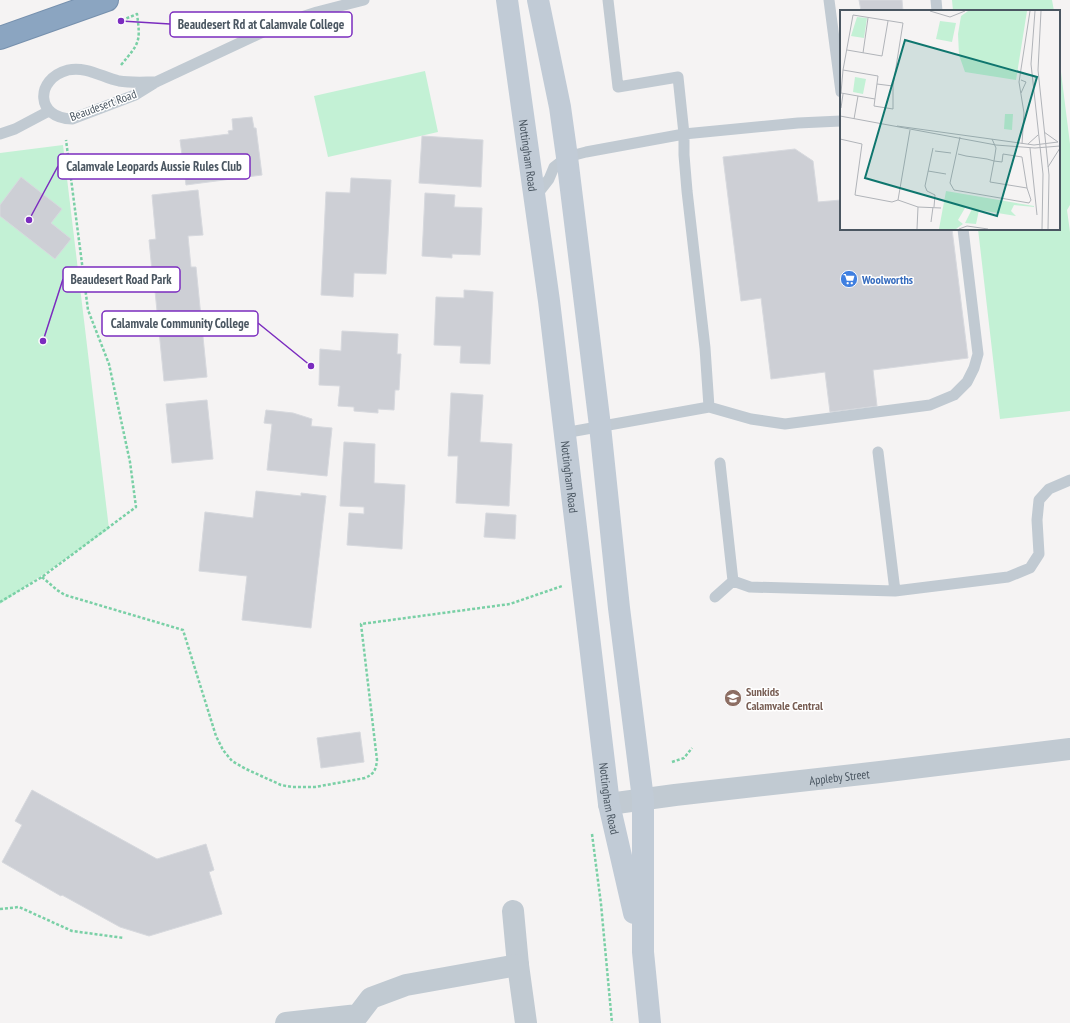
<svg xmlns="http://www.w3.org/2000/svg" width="1070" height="1023" font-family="'PT Sans Narrow',sans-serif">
	<rect width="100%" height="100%" fill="#f5f3f3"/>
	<!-- green -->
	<path fill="#c3f1d5" d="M952 0H1052L1054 11H953Z
		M1059 56 1070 144V205L1067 210 1070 232V411L1000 419 978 229H1059Z
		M425 71 438 132 328 157 314 96Z
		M63 145 109 529 0 604V153Z"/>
	<!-- building -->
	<path fill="#cdcfd5" stroke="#d7d9de" d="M859 0H902L903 11H861Z
		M252 117 254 128H256L262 175 186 185 180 140 229 134 228 131 233 130 232 119Z
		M422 136 483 140 481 187 419 183Z
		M795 149 813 161 818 202 841 200V229H952L968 358 873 370 877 406 830 412 825 372 771 379 761 298 741 301 723 157Z
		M21 177 62 209 51 223 71 239 55 259 0 216V205Z
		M351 178 391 180 386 274 354 273 353 297 321 295 326 192 350 193Z
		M198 190 203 235 188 236 191 267H196L207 377 164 381 153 271H152L149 240 156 239 152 195Z
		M425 193 455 195 454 207 482 208 480 255 452 254V258L422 256Z
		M464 290 493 292 490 364 460 363 461 346 434 345 436 297 464 298Z
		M342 331 398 334 397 354H401L399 390H395L394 410 378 409V413L354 411V407L338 406 340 386 319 385 320 349 341 351Z
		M451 393 483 395 480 442 512 444 509 506 456 503 458 456H448Z
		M207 400 213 459 172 463 166 404Z
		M266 410 293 413 312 419 311 426 332 428 327 476 267 470 272 424 264 423Z
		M344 442 375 444 374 483 405 485 402 549 347 545 349 513 364 514V507L340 506Z
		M256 491 301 496V493L326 496 311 628 242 620 247 576 199 571 205 512 253 518Z
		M486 513 516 515 515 539 484 537Z
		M360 732 364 762 321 768 317 738Z
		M32 790 157 859 206 844 214 870 209 872 222 914 149 936 120 927 62 895 61 896 2 862 22 825 15 821Z"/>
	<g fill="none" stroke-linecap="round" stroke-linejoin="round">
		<defs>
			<path id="highway" d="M0 38 107 0"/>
		</defs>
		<!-- highway casing -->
		<use href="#highway" stroke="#7690ad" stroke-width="24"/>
		<!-- path -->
		<path stroke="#7ad0a6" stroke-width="2.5" stroke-dasharray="3 2" stroke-linecap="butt" d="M121 65C139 43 141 43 137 14L125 19
			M42 577 57 590 65 595 183 630 216 736 223 750 232 761 246 769 281 785 292 787H315L365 778C374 774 376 770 377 760L361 624 510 604 562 586
			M0 602 42 577 136 507 130 462 109 364 88 310 66 140
			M672 762 684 758 692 748
			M592 834 601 904 612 1023
			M0 909 19 907 72 931 124 938"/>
		<!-- lane -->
		<path stroke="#c1cad2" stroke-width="11" d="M608 0 618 87 678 77 684 134V155L687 191 705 348 709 407
			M829 0 841 92
			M936 0 937 11
			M156 82C144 82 131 83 119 81 102 77 86 66 68 70 34 79 36 119 72 119L135 95 156 82 280 24 317 12 364 0
			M0 134 15 129 49 111
			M535 197 549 179 554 167 567 157 586 152 684 134 798 123 841 121
			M564 433 709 407 751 419 785 424 930 405 954 395 967 382 974 368 978 354 963 229
			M878 452 895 591
			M720 463 733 581
			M715 597 733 581 750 587 895 591 1008 577 1030 568 1039 554 1037 520 1039 500 1049 489 1070 480"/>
		<!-- street -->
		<g stroke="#c1cad2" stroke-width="22">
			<path id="s1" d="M609 804 675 795 880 772 1070 749"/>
			<path d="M513 911 518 965"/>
			<path d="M286 1023 358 1015 371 998 406 985 518 965 526 1023"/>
		</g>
		<!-- secondary -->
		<g stroke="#c1cbd6" stroke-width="22">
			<path id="s2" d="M507 0 549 301 609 804 634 913"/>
			<path d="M538 0 560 107 567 157 600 426 619 608 643 799V952L650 1023"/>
		</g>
		<!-- highway -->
		<use href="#highway" stroke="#8ba5c1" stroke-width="22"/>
	</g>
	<!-- icons -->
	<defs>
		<symbol id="supermarket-disc" viewBox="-11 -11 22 22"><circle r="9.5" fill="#3f7fe0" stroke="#fff"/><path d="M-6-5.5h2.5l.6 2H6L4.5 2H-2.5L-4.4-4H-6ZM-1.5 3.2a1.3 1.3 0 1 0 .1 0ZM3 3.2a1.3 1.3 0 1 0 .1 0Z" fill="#fff"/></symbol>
		<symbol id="school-disc" viewBox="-11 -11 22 22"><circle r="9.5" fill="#8d6e63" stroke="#fff"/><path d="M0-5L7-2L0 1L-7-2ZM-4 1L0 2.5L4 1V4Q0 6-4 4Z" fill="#fff"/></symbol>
	</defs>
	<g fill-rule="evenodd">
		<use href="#supermarket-disc" x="839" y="269" width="20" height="20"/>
		<use href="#school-disc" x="723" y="688" width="20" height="20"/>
	</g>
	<g text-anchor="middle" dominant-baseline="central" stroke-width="3" stroke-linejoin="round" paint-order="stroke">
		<!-- street labels -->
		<g font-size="12" fill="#4a5661" stroke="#fff">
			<text transform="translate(103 105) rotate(-20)">Beaudesert Road</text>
			<text stroke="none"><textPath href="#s2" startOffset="157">Nottingham Road</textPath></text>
			<text stroke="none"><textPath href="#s2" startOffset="481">Nottingham Road</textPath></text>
			<text stroke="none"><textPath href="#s1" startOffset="232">Appleby Street</textPath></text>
			<text stroke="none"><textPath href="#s2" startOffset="805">Nottingham Road</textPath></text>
		</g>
		<!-- shop labels -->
		<g font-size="12" font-weight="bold" fill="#366cbe" stroke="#fff" text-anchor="start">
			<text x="862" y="279">Woolworths</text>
		</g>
		<!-- education labels -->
		<g font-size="12" font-weight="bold" fill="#785e54" stroke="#fff" text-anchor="start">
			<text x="746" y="691">Sunkids<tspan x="746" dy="14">Calamvale Central</tspan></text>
		</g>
	</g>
	<!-- overview -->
	<g transform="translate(840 10)">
		<rect width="220" height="220" fill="#f5f3f3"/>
		<path d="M128 1H187L176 70 125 62 119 45 118 24 121 6ZM17 7 27 8 24 28 11 26ZM100 11 116 13 112 32 96 29ZM15 67 26 69 23 84 13 82ZM165 104H173L172 120 164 119ZM106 181 194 196V197L174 195 171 201 176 206 139 200 136 214 125 213 132 199 125 198 118 210 123 214 116 219H99Z" fill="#c3f1d5"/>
		<path fill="none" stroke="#b1b4b9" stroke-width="1" d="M90 1 110 7 125 1M195 1 191 54 203 164 202 219M201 1 198 60 209 165 208 219M7 40 42 46 48 11M23 43 28 8M3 60 13 5 63 13 53 76V99L34 96 38 66 3 60 1 83 35 89M181 70 186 72 181 83M37 74 53 76M1 98 3 84M0 106 156 135 195 138 220 136M14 109 18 86M57 116 194 135 218 132M204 122 218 132M120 127 110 173 114 180 189 193 191 190 187 178M0 129 22 134 15 185 52 192 58 190M182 134 184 103 179 72 190 1M188 134 198 125M93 138 85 176 87 181 95 185 94 197M190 138 197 205M95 141 111 143M118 144 126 146 147 149 154 151 162 152 163 144 182 147 187 178 150 172 154 151 156 138 152 129M208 157 220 138M88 161 106 164M58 190 70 120M58 190 78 197M78 197 101 198M91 212 93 197M77 219 78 197M119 219 127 216 148 219"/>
		<path fill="#0f766e" fill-opacity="0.15" stroke="#0f766e" stroke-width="2" d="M65 30 197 67 157 206 25 168Z"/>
		<rect width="220" height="220" fill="none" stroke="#4a5661" stroke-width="2"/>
	</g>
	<!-- callouts -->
	<path fill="none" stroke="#7b2cbf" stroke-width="1.5" d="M121 21L170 24M29 220L58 166M43 341L63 279M311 366L258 323"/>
	<g fill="#7b2cbf" stroke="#fff" stroke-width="1.5">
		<circle cx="121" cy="21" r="4"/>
		<circle cx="29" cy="220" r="4"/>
		<circle cx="43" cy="341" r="4"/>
		<circle cx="311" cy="366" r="4"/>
	</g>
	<g fill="#fff" stroke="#7b2cbf" stroke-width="1.5">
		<rect x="170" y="12" width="182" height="25" rx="4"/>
		<rect x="58" y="154" width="192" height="25" rx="4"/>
		<rect x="63" y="267" width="117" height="25" rx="4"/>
		<rect x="102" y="311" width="156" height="25" rx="4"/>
	</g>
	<g font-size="13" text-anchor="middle" font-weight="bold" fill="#4a5661">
		<text x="261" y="29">Beaudesert Rd at Calamvale College</text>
		<text x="154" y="171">Calamvale Leopards Aussie Rules Club</text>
		<text x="121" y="284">Beaudesert Road Park</text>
		<text x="180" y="328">Calamvale Community College</text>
	</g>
</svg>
